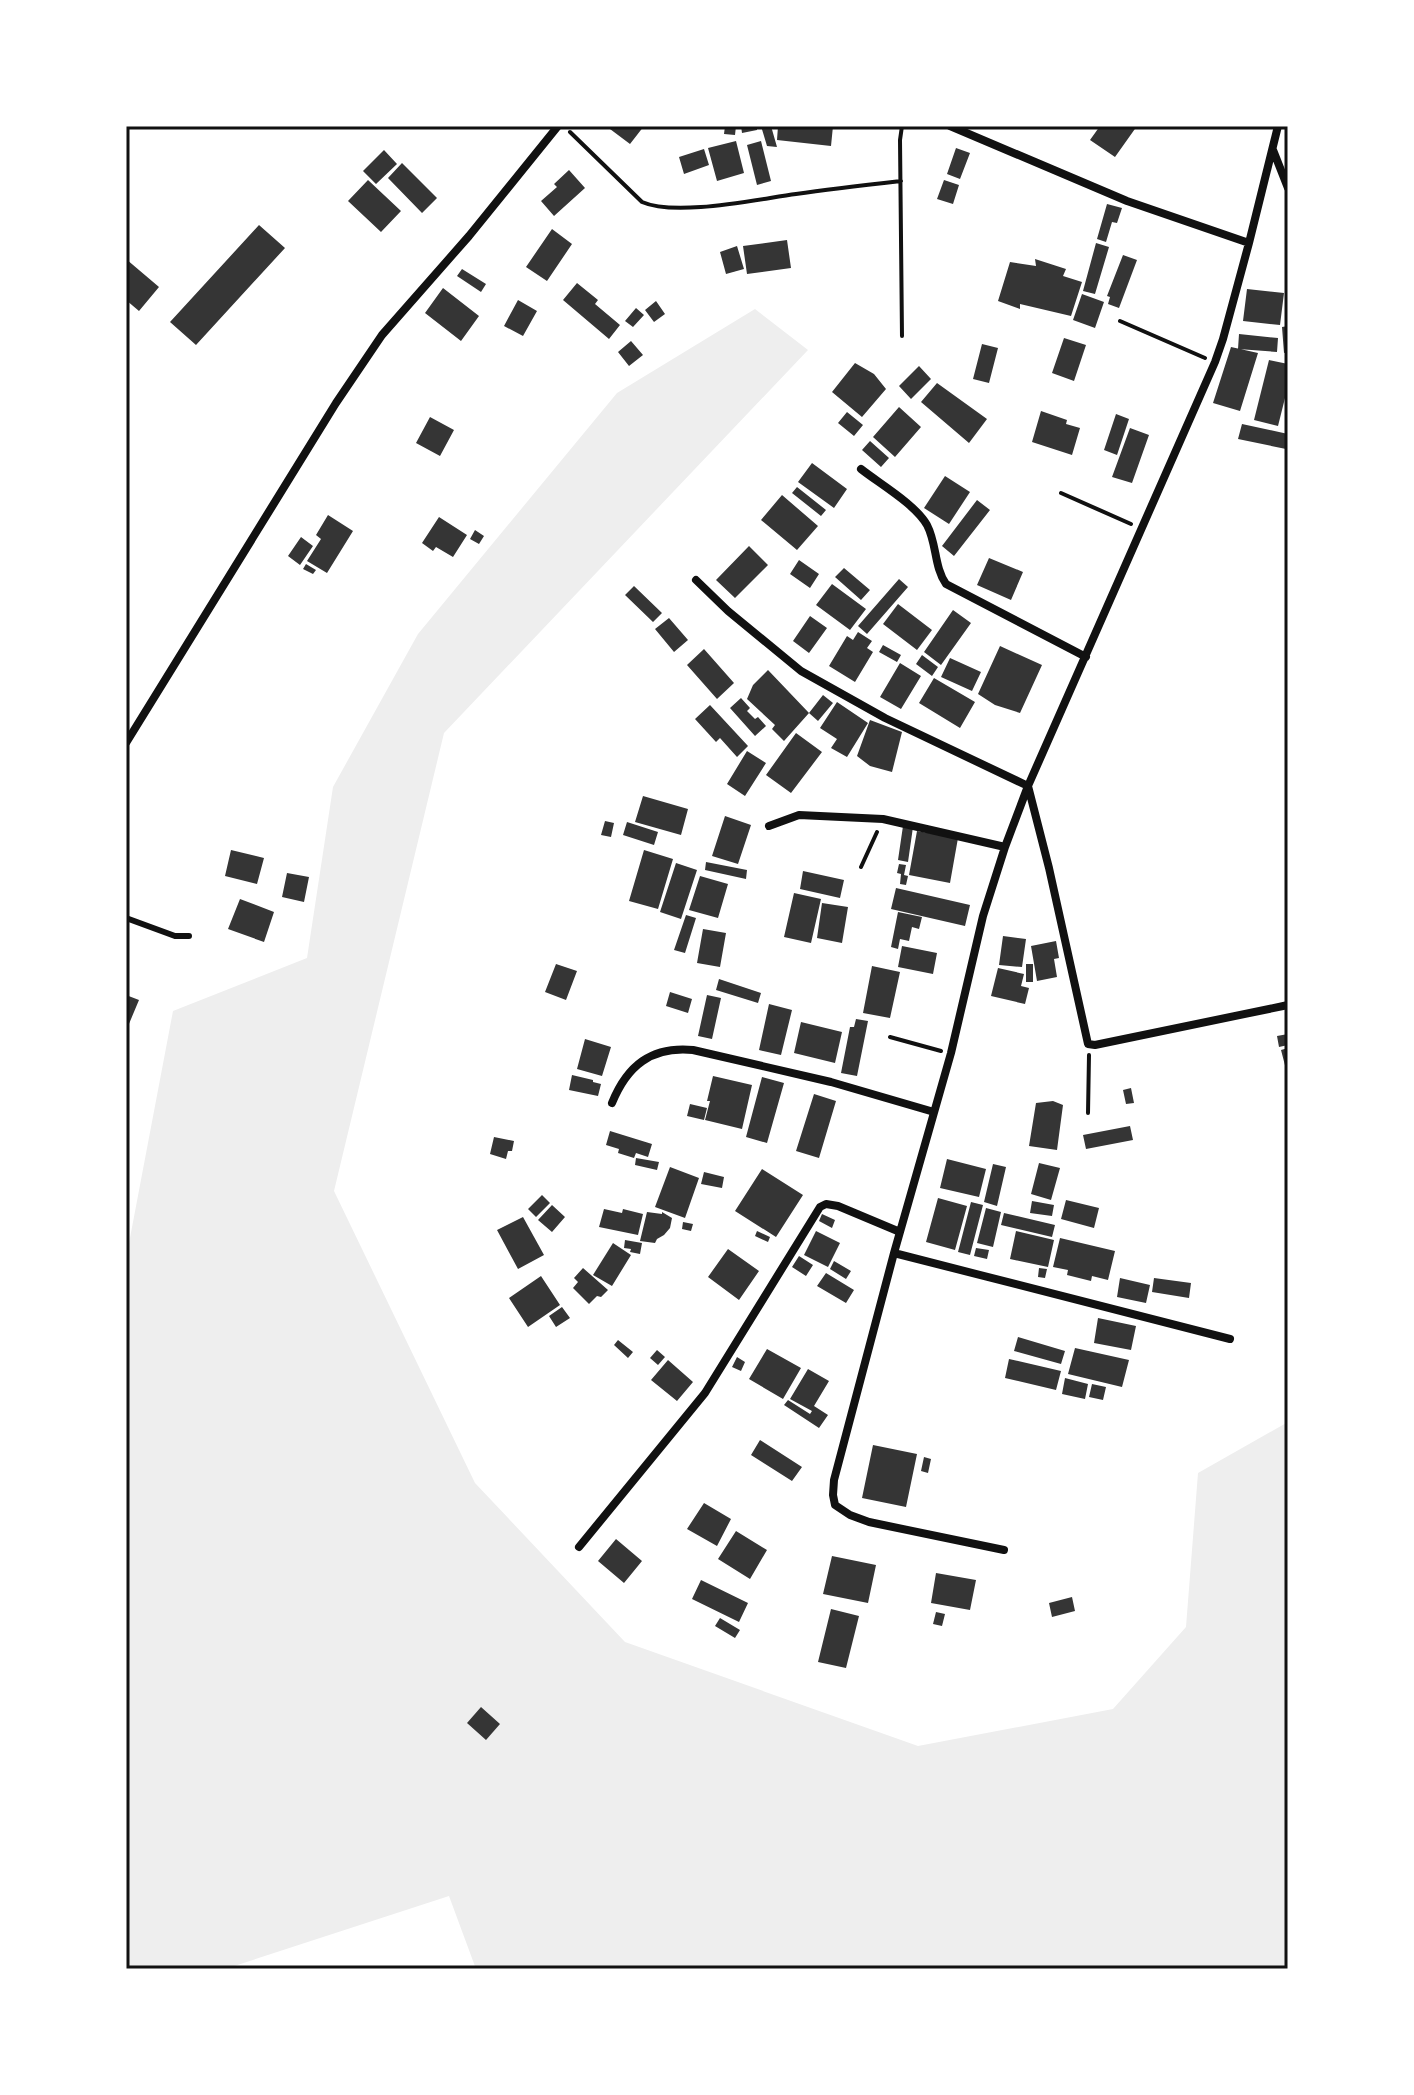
<svg xmlns="http://www.w3.org/2000/svg" width="1414" height="2095" font-family="'Source Sans 3',sans-serif">
	<rect width="100%" height="100%" fill="#fff"/>
	<!-- green -->
	<path fill="#eee" d="M755 309 808 350 444 733 334 1191 475 1483 625 1642 918 1746 1113 1709 1186 1627 1198 1473 1288 1422V1969H476L449 1896 225 1969H126V1259L173 1011 307 958 333 787 418 634 617 393Z"/>
	<!-- building -->
	<path fill="#353535" d="M606 126H644L630 144Z
		M725 126H736L735 135 724 134Z
		M741 126H757V130L742 133Z
		M761 126H771L777 147 767 146Z
		M778 126H833L831 146 777 140Z
		M1100 126H1137L1115 157 1090 140Z
		M736 141 744 173 717 181 708 148Z
		M761 141 771 181 757 185 747 145Z
		M956 148 970 153 960 179 947 174Z
		M704 149 709 165 684 174 679 157Z
		M384 150 397 164 376 184 363 171Z
		M402 163 437 198 422 213 388 178Z
		M569 170 585 188 554 216 541 201 557 187 554 184Z
		M368 180 401 211 381 232 348 201Z
		M944 180 959 185 953 204 937 199Z
		M1107 204 1122 208 1117 223 1112 222 1106 242 1097 239Z
		M259 225 285 248 196 345 170 322Z
		M552 229 572 244 547 281 526 267Z
		M787 240 791 268 747 274 743 246Z
		M1096 243 1109 247 1095 294 1083 291Z
		M737 246 744 269 726 274 720 252Z
		M1123 255 1137 260 1119 308 1108 304 1110 297 1107 296Z
		M126 259 159 287 139 311 126 300Z
		M1035 259 1066 269 1063 276 1082 282 1071 316 1020 304V309L998 301 1010 262 1036 266Z
		M462 269 486 284 481 292 457 276Z
		M577 283 598 300 595 304 620 325 609 339 563 300Z
		M443 288 479 316 461 341 425 313Z
		M1247 289 1284 293 1280 325 1243 321Z
		M1082 294 1104 302 1095 328 1073 320Z
		M518 300 537 311 523 336 504 326Z
		M656 301 665 314 654 322 645 310Z
		M636 308 644 315 633 327 625 321Z
		M1288 326V352L1284 353 1282 327Z
		M1239 334 1278 338 1277 352 1238 349Z
		M1064 338 1086 345 1074 381 1052 373Z
		M631 341 643 355 629 366 618 352Z
		M982 344 998 348 989 383 973 379Z
		M1231 347 1258 353 1240 411 1213 403Z
		M1269 360 1288 364V386L1278 426 1254 420Z
		M855 363 874 374 886 389 862 417 832 392Z
		M919 366 931 379 911 399 899 386Z
		M937 383 987 419 969 443 921 402Z
		M899 407 921 427 895 457 873 437Z
		M1041 411 1067 420 1066 424 1080 428 1072 455 1032 442Z
		M847 412 863 425 854 436 838 423Z
		M1116 414 1129 419 1117 455 1104 450Z
		M430 417 454 430 440 456 416 443Z
		M1242 424 1288 434 1286 449 1238 439Z
		M1130 428 1149 435 1132 483 1112 477Z
		M870 441 889 458 881 467 862 450Z
		M812 463 847 489 834 508 798 482Z
		M945 476 970 492 949 524 924 508Z
		M797 487 826 510 821 516 792 493Z
		M782 495 818 526 797 550 761 520Z
		M977 500 990 510 954 556 942 546Z
		M328 515 353 531 327 573 307 561 321 539 316 535Z
		M439 517 467 535 453 557 436 547 433 551 422 543Z
		M475 530 484 536 479 544 470 539Z
		M301 537 313 546 300 565 288 556Z
		M749 546 768 565 735 598 716 580Z
		M989 558 1023 572 1011 600 977 585Z
		M799 560 819 574 810 588 790 574Z
		M306 564 316 570 313 574 303 569Z
		M844 568 870 590 861 600 835 577Z
		M899 579 908 587 867 634 858 626Z
		M832 584 866 609 850 630 816 605Z
		M634 586 662 613 653 622 625 595Z
		M898 604 932 630 917 650 883 624Z
		M953 610 971 623 941 665 924 652Z
		M810 616 827 628 809 653 793 641Z
		M669 618 688 640 674 652 655 629Z
		M858 632 872 641 867 648 873 652 855 682 829 666 847 636 853 640Z
		M883 645 901 655 897 662 879 652Z
		M1000 646 1042 665 1020 713 995 705 978 694Z
		M704 649 734 683 717 699 687 665Z
		M922 655 938 667 932 676 916 664Z
		M950 658 981 672 972 691 941 677Z
		M900 663 921 676 901 709 880 697Z
		M768 670 809 713 784 741 772 729 775 725 747 699 753 685Z
		M934 678 975 702 960 728 919 703Z
		M823 695 833 703 818 721 809 713Z
		M741 698 750 708 747 711 755 719 758 717 766 726 755 736 730 708Z
		M837 702 868 723 847 757 831 748 837 739 820 728Z
		M710 705 748 746 737 757 720 738 716 742 695 719Z
		M870 720 902 732 892 772 870 766 857 756Z
		M796 733 822 752 791 793 766 775Z
		M747 751 766 763 745 796 727 784Z
		M643 796 688 809 681 835 635 822Z
		M725 816 751 825 738 864 712 856Z
		M605 821 614 823 611 837 601 835Z
		M627 822 658 832 654 845 623 835Z
		M903 826 913 827 908 862 898 860Z
		M917 831 958 838 950 883 909 875Z
		M231 850 264 858 257 884 225 876Z
		M644 850 673 859 658 909 629 901Z
		M706 862 747 870 746 879 705 870Z
		M676 863 697 870 681 919 660 912Z
		M899 864 906 865 904 875 908 876 906 885 900 884 901 874 897 873Z
		M803 871 844 880 840 898 800 889Z
		M287 873 309 877 304 902 282 897Z
		M700 876 728 884 718 918 689 910Z
		M896 888 970 905 965 926 891 909Z
		M794 893 821 899 811 943 784 937Z
		M240 899 274 912 264 942 228 929Z
		M822 903 848 907 842 943 817 938Z
		M898 912 922 917 919 929 912 927 909 941 900 939 898 949 891 947Z
		M686 915 696 918 685 953 674 950Z
		M703 929 726 933 720 967 697 963Z
		M1003 936 1026 939 1022 967 999 965Z
		M1056 941 1059 958 1054 959 1057 977 1037 981 1031 946Z
		M902 946 937 953 933 974 898 967Z
		M556 964 577 971 566 1000 545 992Z
		M1026 964H1033V982H1026Z
		M872 966 900 972 890 1018 863 1013Z
		M998 968 1024 974 1021 986 1029 988 1025 1004 991 996Z
		M719 979 761 993 758 1003 716 990Z
		M670 992 692 999 688 1013 666 1006Z
		M126 995 139 1000 126 1031Z
		M707 995 721 998 712 1039 698 1036Z
		M769 1004 792 1010 781 1055 759 1050Z
		M856 1019 868 1021 857 1076 841 1073 850 1027H854Z
		M801 1022 842 1032 835 1063 794 1053Z
		M1288 1034V1045L1279 1047 1277 1036Z
		M585 1039 611 1047 602 1076 577 1069Z
		M1288 1048V1073H1287L1281 1050Z
		M572 1075 593 1080V1082L601 1084 598 1096 569 1090Z
		M713 1076 752 1085 742 1129 705 1120 710 1101H707Z
		M762 1077 784 1083 767 1143 746 1137Z
		M1131 1088 1134 1103 1126 1104 1123 1090Z
		M814 1094 836 1101 819 1158 796 1151Z
		M1053 1101 1063 1105 1057 1150 1029 1146 1036 1103Z
		M690 1104 707 1108 704 1120 687 1116Z
		M1130 1126 1133 1140 1086 1149 1083 1135Z
		M610 1131 652 1144 648 1157 636 1153 634 1158 618 1153 619 1149 606 1145Z
		M494 1137 514 1141 512 1151H508L506 1159 490 1154Z
		M636 1158 659 1162 657 1170 635 1165Z
		M947 1159 986 1169 979 1197 940 1188Z
		M1039 1163 1060 1168 1051 1200 1031 1194Z
		M993 1164 1006 1167 997 1206 984 1202Z
		M670 1167 699 1178 685 1218 655 1207Z
		M762 1169 803 1195 776 1237 735 1211Z
		M704 1172 724 1177 722 1188 701 1184Z
		M542 1195 550 1203 536 1217 528 1209Z
		M938 1198 967 1206 955 1250 926 1242Z
		M1066 1200 1099 1208 1094 1228 1061 1219Z
		M1032 1201 1054 1205 1052 1216 1030 1213Z
		M971 1202 983 1205 970 1255 958 1252Z
		M552 1205 565 1217 552 1232 538 1220Z
		M986 1208 1001 1212 993 1247 977 1243Z
		M604 1209 622 1213 623 1209 643 1214 638 1235 599 1227Z
		M647 1212 662 1214V1212L672 1218 670 1228 664 1235 657 1239 655 1243 640 1241Z
		M1004 1213 1055 1225 1052 1237 1001 1225Z
		M822 1214 835 1220 832 1228 819 1221Z
		M523 1217 544 1255 518 1269 497 1230Z
		M683 1222 693 1224 691 1231 682 1229Z
		M757 1231 770 1237 768 1242 755 1236Z
		M816 1231 840 1243 828 1267 804 1255Z
		M1016 1231 1054 1240 1048 1267 1010 1259Z
		M1060 1238 1115 1251 1108 1280 1092 1276 1091 1281 1067 1275 1068 1270 1053 1267Z
		M625 1240 642 1243 640 1254 630 1252 631 1249 624 1248Z
		M613 1243 631 1255 612 1286 593 1275Z
		M976 1248 989 1250 987 1259 974 1256Z
		M728 1249 759 1271 739 1300 708 1277Z
		M799 1256 813 1265 806 1276 792 1267Z
		M834 1261 851 1271 846 1279 830 1269Z
		M583 1268 608 1290 601 1297 597 1296 589 1304 573 1288 578 1282 574 1278Z
		M1039 1268 1047 1269 1045 1278 1038 1277Z
		M826 1273 854 1290 846 1303 817 1286Z
		M541 1276 560 1305 528 1327 509 1298Z
		M1120 1278 1150 1285 1146 1303 1117 1297Z
		M1154 1278 1191 1283 1189 1298 1152 1292Z
		M562 1307 570 1318 556 1327 549 1316Z
		M1098 1318 1136 1326 1131 1350 1094 1343Z
		M1018 1337 1065 1351 1061 1364 1014 1351Z
		M618 1340 633 1352 628 1358 614 1345Z
		M1075 1348 1129 1360 1122 1387 1068 1374Z
		M767 1349 801 1368 783 1399 749 1379Z
		M657 1350 665 1357 658 1365 650 1358Z
		M737 1357 745 1362 741 1371 732 1367Z
		M1009 1359 1061 1371 1056 1390 1005 1378Z
		M668 1360 693 1382 677 1401 651 1380Z
		M808 1369 829 1381 814 1406 828 1415 819 1428 784 1405 788 1400 810 1414 812 1411 790 1399Z
		M1065 1378 1088 1384 1085 1399 1062 1394Z
		M1092 1384 1106 1387 1103 1400 1089 1397Z
		M760 1440 802 1467 792 1481 751 1455Z
		M873 1445 917 1454 906 1507 862 1498Z
		M924 1457 931 1459 928 1473 921 1471Z
		M704 1503 731 1519 717 1546 687 1529Z
		M736 1531 767 1550 750 1579 718 1559Z
		M616 1539 642 1561 624 1583 598 1561Z
		M832 1556 876 1565 868 1603 823 1594Z
		M936 1573 976 1580 970 1610 931 1603Z
		M701 1580 748 1603 739 1622 692 1599Z
		M1072 1597 1075 1611 1052 1617 1049 1603Z
		M831 1609 859 1616 846 1668 818 1662Z
		M936 1612 945 1614 942 1626 933 1624Z
		M720 1618 740 1630 735 1638 715 1626Z
		M481 1707 500 1724 486 1740 467 1723Z"/>
	<g fill="none" stroke-linecap="round" stroke-linejoin="round">
		<!-- path -->
		<path stroke="#111" stroke-width="4" d="M570 132 642 202C676 217 758 199 796 194 831 189 866 185 901 181
			M1120 321 1205 358
			M902 336 900 140 902 126
			M1061 493 1131 524
			M861 867 877 832
			M890 1037 941 1051
			M1088 1113 1089 1055"/>
		<!-- service -->
		<path stroke="#111" stroke-width="6" d="M126 918 175 936H189"/>
		<!-- minor -->
		<path stroke="#111" stroke-width="8" d="M950 126 1127 201 1249 243
			M1273 150 1288 188
			M861 469C880 484 915 504 927 525 937 544 934 567 946 584L1086 657
			M696 580 728 611 801 671 885 718 1028 786 1049 868 1088 1044 1095 1045 1288 1005
			M126 743 336 403 382 335 469 236 558 126
			M769 826 799 815 883 819 1005 847
			M612 1103C627 1066 651 1046 693 1050L831 1082 934 1112
			M894 1253 1230 1339
			M579 1547 705 1393 820 1207 826 1204 838 1206 900 1232
			M1004 1550 869 1522 850 1515 835 1505 833 1495 834 1480 894 1253 951 1053 983 916 1005 847 1028 786 1215 362 1223 339 1249 243 1278 126"/>
	</g>
	<!-- border -->
	<rect width="1414" height="2095" fill="none" stroke="#ffffff" stroke-width="256"/>
	<rect x="128" y="128" width="1158" height="1839" fill="none" stroke="#111" stroke-width="3"/>
</svg>
